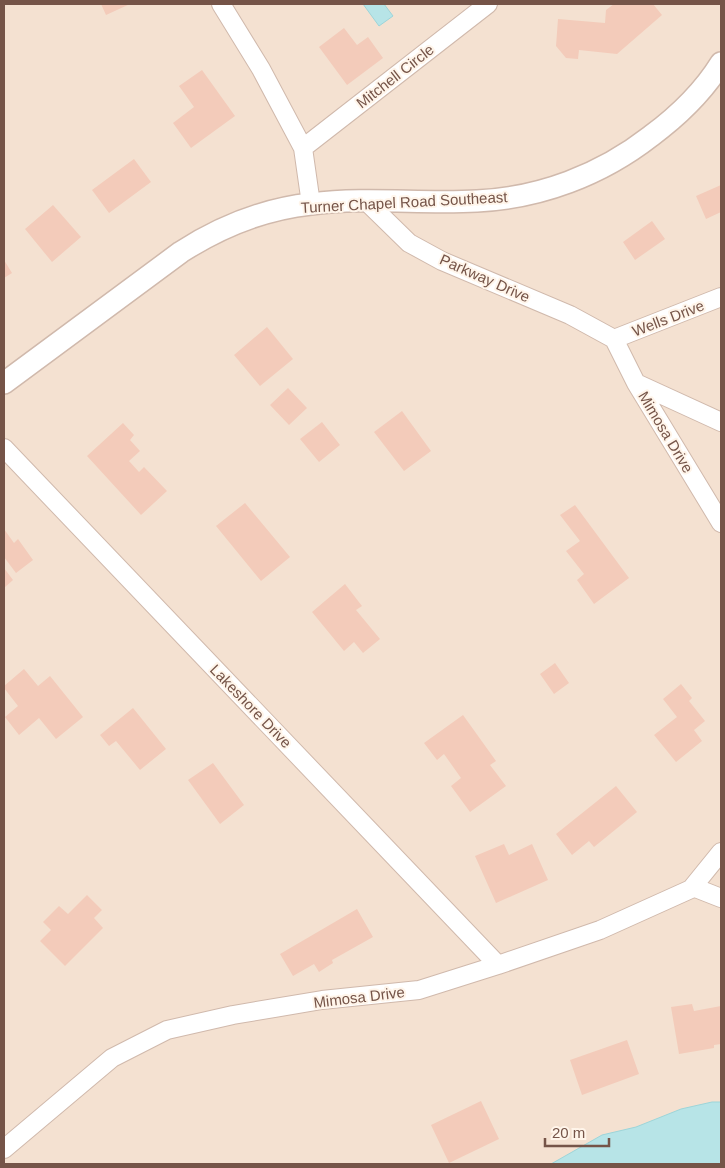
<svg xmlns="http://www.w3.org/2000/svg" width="725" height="1168" font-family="Helvetica,sans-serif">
	<rect width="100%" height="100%" fill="#fdf0e3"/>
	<!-- residential -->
	<path fill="#f4e1d1" d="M4 4H721V1164H4Z"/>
	<!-- water -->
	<path fill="#b7e4e7" stroke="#9dd5d9" d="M363 4H384L393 16 379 26Z
		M712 1102H721V1164H551L602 1135 636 1127 681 1109Z"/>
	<!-- building -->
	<path fill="#f3cbba" d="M101 4H130L106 15Z
		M614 4H653L662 15 617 54 579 50 578 59 566 58 556 46 558 19 605 23 606 10Z
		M344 28 357 45 368 37 383 58 347 85 319 47Z
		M202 70 235 116 191 148 173 123 194 107 179 86Z
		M134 159 151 182 109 213 92 190Z
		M721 185V212L706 219 696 196Z
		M53 205 81 237 52 262 25 229Z
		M652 221 665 239 635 260 623 242Z
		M4 260 12 273 4 278Z
		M267 327 293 359 260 386 234 355Z
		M288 388 307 408 289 425 270 405Z
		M402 411 431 451 404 471 374 432Z
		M322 422 340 445 319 462 300 439Z
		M123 423 134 435 130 440 140 451 129 461 139 472 144 467 167 491 141 515 87 456Z
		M245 503 290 557 261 581 216 526Z
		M575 505 629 578 594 604 577 580 584 574 566 551 580 541 560 515Z
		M4 529 14 543 18 539 33 560 16 573 4 557Z
		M4 568 13 580 4 588Z
		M345 584 362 606 356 610 380 639 363 653 354 642 344 651 312 612Z
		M555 663 569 683 554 694 540 674Z
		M24 669 38 686 50 676 83 717 56 739 39 718 19 735 5 717 18 706 4 688V686Z
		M681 684 692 698 689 701 705 721 694 730 702 741 676 762 654 735 677 717 663 699Z
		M133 708 166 749 140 770 116 741 109 746 100 735Z
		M463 715 496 761 490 765 506 786 470 812 451 786 461 778 444 754 437 760 424 743Z
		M213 763 244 805 220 824 188 780Z
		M616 786 637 812 594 847 589 841 572 855 556 834Z
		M504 844 509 855 532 844 548 880 496 903 475 856Z
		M87 895 102 910 94 918 103 928 65 966 40 941 51 930 43 922 59 906 68 914Z
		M357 909 373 937 332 960 333 963 319 972 314 964 293 976 280 954Z
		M692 1004 694 1011 721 1006V1044L714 1045V1048L679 1054 671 1007Z
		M627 1040 639 1074 582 1095 570 1060Z
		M481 1101 499 1139 449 1163 431 1125Z"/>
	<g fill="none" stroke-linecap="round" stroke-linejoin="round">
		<defs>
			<path id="minor" d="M221 4 261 69 303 148 311 204
				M303 148 488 4
				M366 201 409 243 442 261 570 315 614 339
				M614 339 636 383 721 523
				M614 339 721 297
				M636 383 721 422
				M4 448 498 965
				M693 887 721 898
				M4 1149 112 1058 167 1030 233 1015 322 1000 419 990 498 965 600 930 691 889 721 852"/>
			<path id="tertiary" d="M4 383 181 252C220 227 264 209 311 204 366 197 422 204 477 201 540 198 601 175 651 136 678 116 703 92 721 63"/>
		</defs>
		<!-- minor casing -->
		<use href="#minor" stroke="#d0b9ac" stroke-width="20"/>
		<!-- tertiary casing -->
		<use href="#tertiary" stroke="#d0b9ac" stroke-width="24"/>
		<!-- minor -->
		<use href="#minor" stroke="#fff" stroke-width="18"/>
		<!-- tertiary -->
		<use href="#tertiary" stroke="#fff" stroke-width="21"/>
	</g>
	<g text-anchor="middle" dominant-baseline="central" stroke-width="4" stroke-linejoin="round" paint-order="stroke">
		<!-- street labels -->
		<g font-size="15" fill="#755448" stroke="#fff5ea">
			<text transform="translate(395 76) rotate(-38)">Mitchell Circle</text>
			<text transform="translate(404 202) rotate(-3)">Turner Chapel Road Southeast</text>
			<text transform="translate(485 278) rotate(24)">Parkway Drive</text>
			<text transform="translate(668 318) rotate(-21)">Wells Drive</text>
			<text transform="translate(666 432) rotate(59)">Mimosa Drive</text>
			<text transform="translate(251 706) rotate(46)">Lakeshore Drive</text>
			<text transform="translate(359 997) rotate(-7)">Mimosa Drive</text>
		</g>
	</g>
	<!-- border -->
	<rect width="725" height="1168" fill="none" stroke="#755448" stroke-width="10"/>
	<!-- scale -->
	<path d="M545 1138v8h64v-8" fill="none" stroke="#755448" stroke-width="2.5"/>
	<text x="552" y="1138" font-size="15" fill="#755448" stroke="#fff5ea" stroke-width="4" paint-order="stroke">20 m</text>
</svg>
